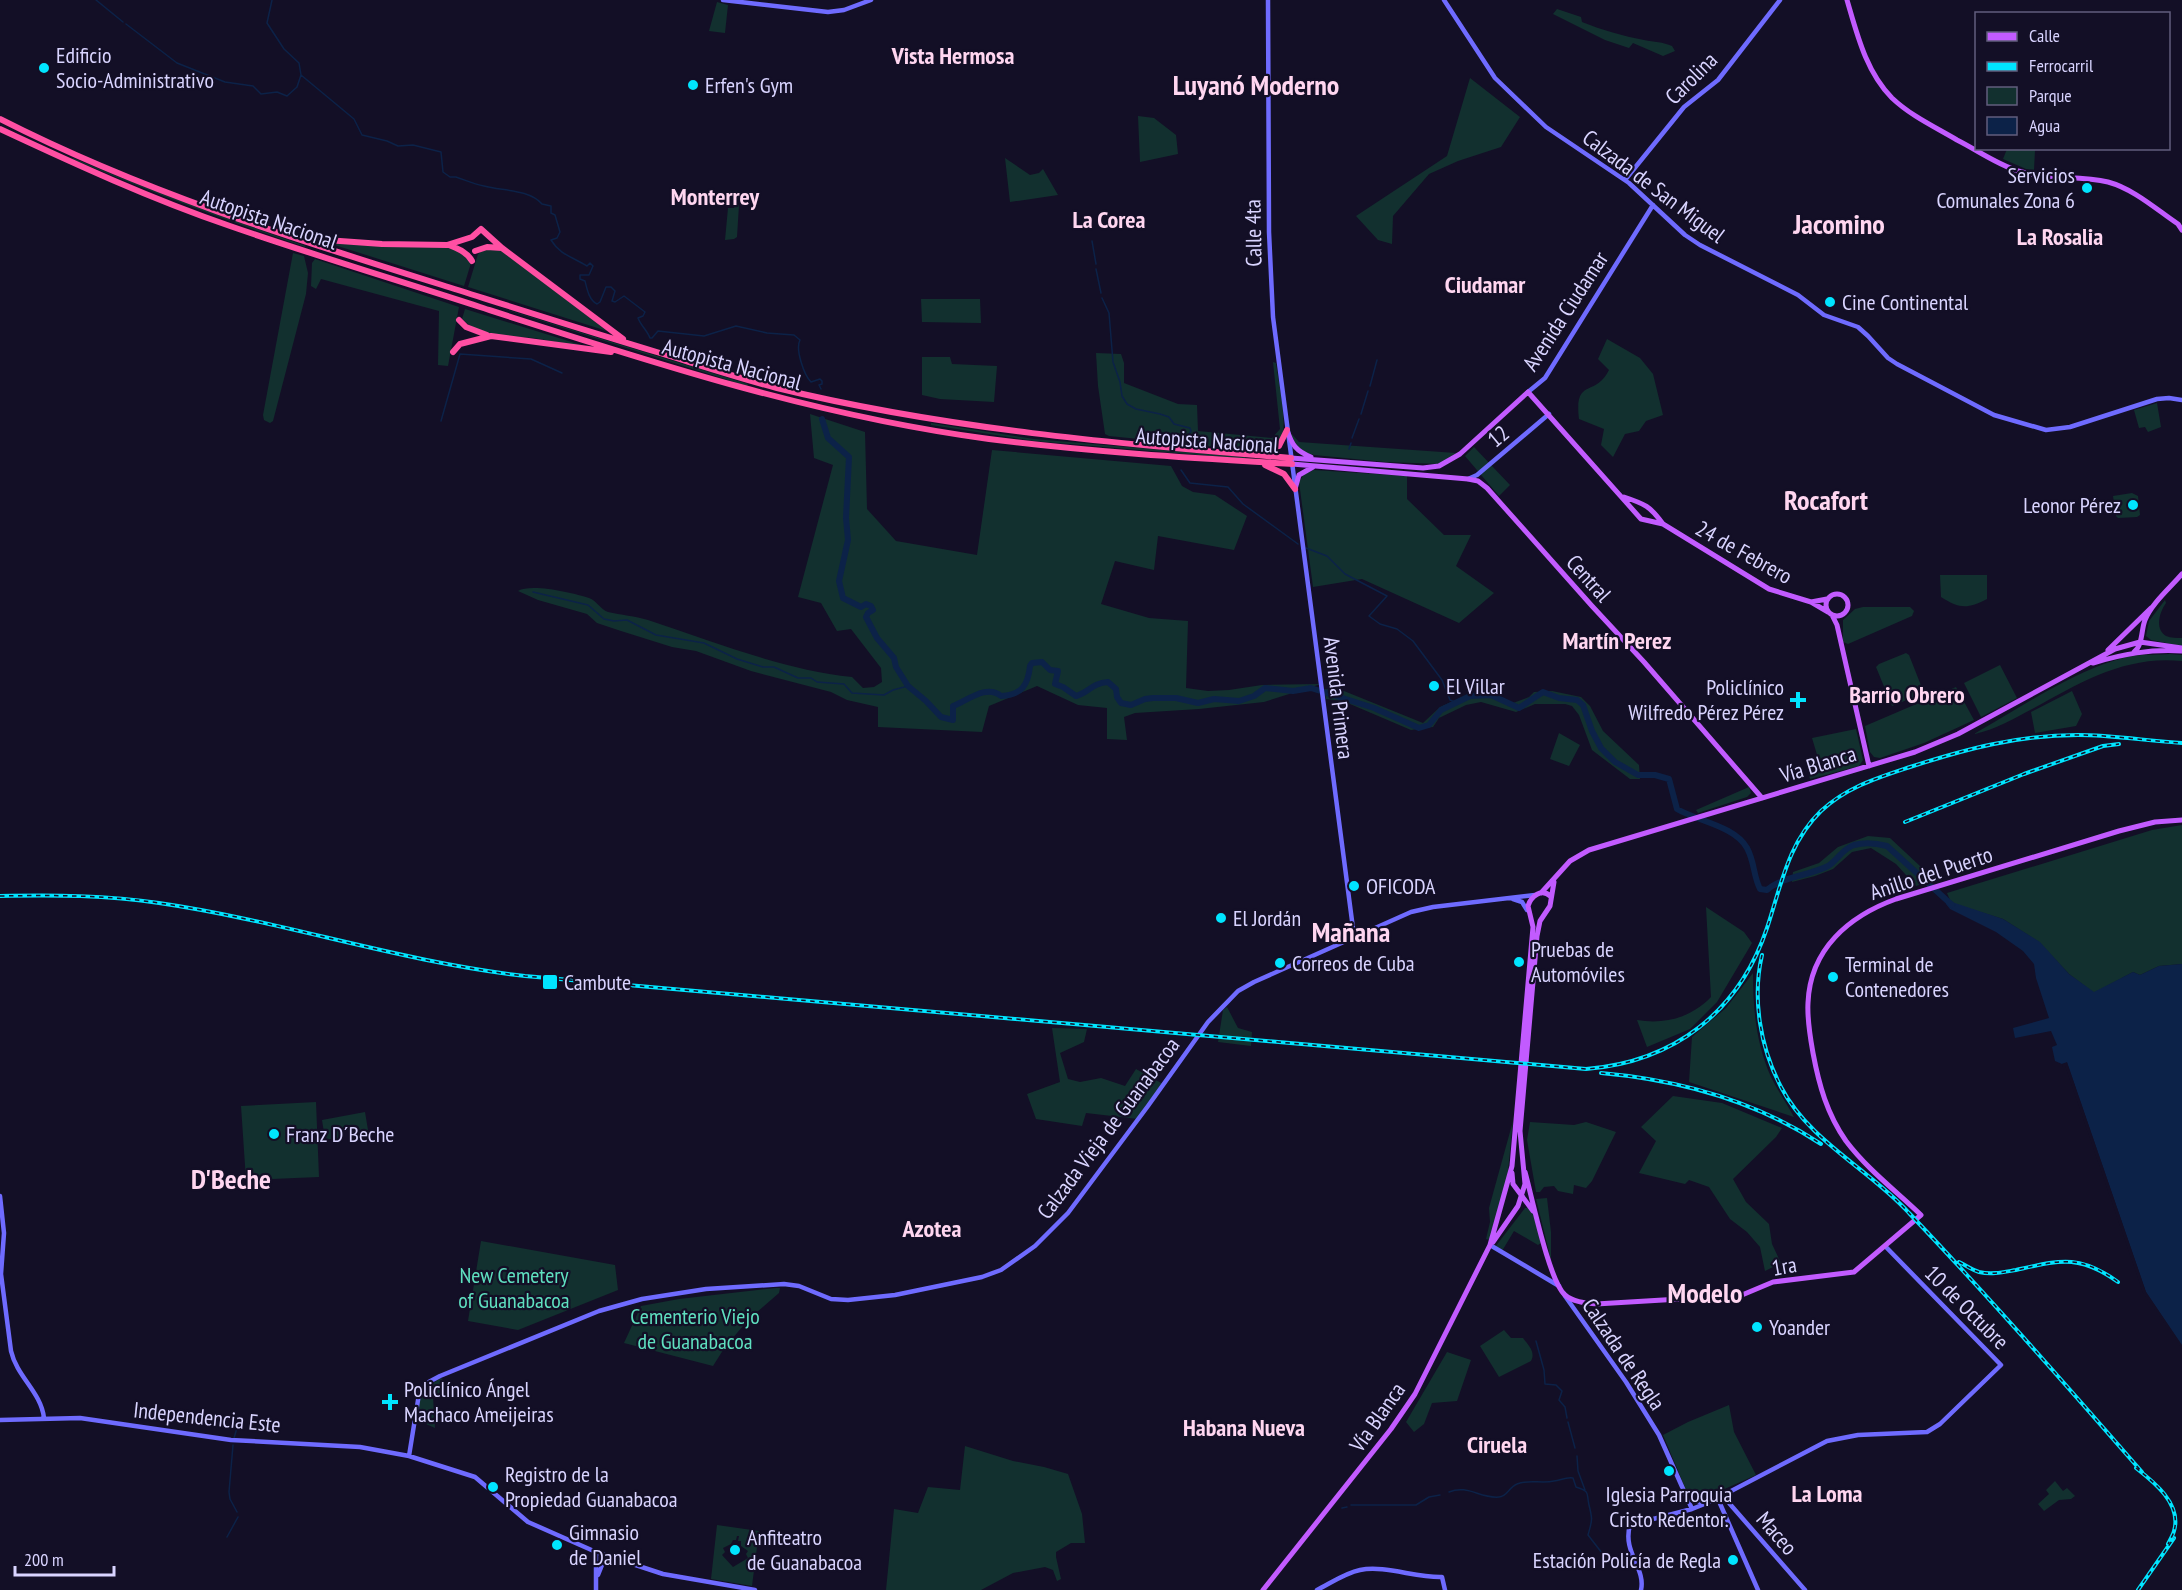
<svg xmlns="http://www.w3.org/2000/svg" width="2182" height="1590" font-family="'PT Sans Narrow',sans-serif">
	<rect width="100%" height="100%" fill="#130f26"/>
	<!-- green -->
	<path fill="#12302f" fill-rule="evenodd" d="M717 2 728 5 725 33 709 31Z
		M1557 9 1581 17 1582 22C1602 30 1623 36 1644 40 1654 42 1663 42 1672 46L1675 51 1663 56 1633 43 1629 48 1605 40 1553 14Z
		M1470 78 1520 117 1501 147 1458 161 1429 174 1393 216 1392 244 1378 240 1356 216 1447 156Z
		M1138 116 1154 118 1176 135 1178 154 1140 162Z
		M2007 149 2035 150 2034 170 2026 169 2003 159Z
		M73 158C149 190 227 219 306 246L305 247C226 221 149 191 72 159Z
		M1005 158 1030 175 1039 173 1043 169 1058 195 1010 202Z
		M735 204 739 205 737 237 734 239 725 240 728 208H734Z
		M322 241 449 247 461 252 471 263 464 286Z
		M484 249 502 250 607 331 468 287 478 254Z
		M293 253 304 256 308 273 306 294 273 421 270 423 264 420 263 415Z
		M315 259 459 307 448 366 438 365 439 311 321 279 316 289 311 286 312 263Z
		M472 299 748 384 747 386Z
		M921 299H980L981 323 922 322Z
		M465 309 591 348C572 345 553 341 534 338 509 336 482 338 462 319Z
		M1607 339 1640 358 1653 374 1663 415 1646 421 1639 431 1625 434 1613 457 1601 445 1604 429 1579 419C1574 377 1595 398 1609 370L1598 359Z
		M1096 353 1121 354 1124 363V383L1178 404 1197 405 1198 431 1272 438 1280 429 1273 362 1276 363C1278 380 1290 430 1279 443 1274 449 1264 450 1257 451L1109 436 1105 434 1098 386Z
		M922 357H950L952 364 997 366 994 402 940 399 922 395Z
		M2157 403 2161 427 2148 432 2145 427 2139 428 2134 410Z
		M810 414 865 432 867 509 896 541 977 555 992 450 1171 466 1182 486 1193 492 1215 495 1247 516 1234 550 1158 536 1154 570 1115 561 1101 604 1149 618 1188 621 1186 688 1208 691 1229 690 1262 685 1321 684 1264 702 1199 709 1135 713 1124 717 1127 740 1107 739V708L1078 705 1037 686 989 706 982 732 878 727V707L847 700 831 692 751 671 696 651 672 647 621 631 597 623 587 614 538 600 518 591C531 583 574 593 589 598 597 601 600 609 608 612 621 615 635 616 648 620 715 642 783 670 852 677L863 688 874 687 882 682 881 668 851 629 837 631 821 603 798 597 833 465 814 458Z
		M931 423 1034 439 1245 457V459L1034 441 931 425Z
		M1288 430 1299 442 1456 453 1440 464 1385 462 1314 455 1300 451Z
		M1474 447 1510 485 1499 496 1465 456Z
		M1314 470 1407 476V499L1444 535H1471L1456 566 1494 593 1459 623 1362 579 1313 587 1299 482 1304 474Z
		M2132 493 2138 496 2140 515 2137 517 2118 518 2116 516 2113 496Z
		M1940 575H1987V599C1967 609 1960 609 1941 597Z
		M2165 600 2166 603C2160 611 2154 629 2166 636 2171 638 2177 638 2182 638V646L2151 640 2146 636 2149 621Z
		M1863 607H1910L1914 611 1912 616 1848 644 1843 642V620L1855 609Z
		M1906 653 1909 655 1924 693 1892 706 1876 667 1879 664Z
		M2170 654 2182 655V661C2126 655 2081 682 2034 708 2013 719 1997 729 1974 734 2018 709 2084 664 2133 656 2145 654 2158 655 2170 654Z
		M2000 665 2017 698 1981 717 1964 683Z
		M1956 687 1974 720 1924 743 1880 758 1874 757 1870 752 1865 726Z
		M1324 689 1344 691 1423 723 1440 707 1462 697 1496 695 1513 703 1529 697 1534 692 1552 691 1581 697 1590 706 1603 731 1639 765 1640 779H1630L1592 750 1579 715 1572 706 1565 704H1535L1516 712 1481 702 1466 705 1439 718 1433 727 1411 730 1343 701 1326 699Z
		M2072 691 2082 714 2076 726 2035 733 2031 712Z
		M1856 729 1863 760 1859 766 1810 779 1808 773 1821 768 1812 738Z
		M1559 733 1580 745 1569 766 1550 759Z
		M1749 787 1751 793 1747 797 1698 813 1696 810Z
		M2182 825V964L2159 966 2140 975 2133 972 2094 993 2069 974 2039 942 2003 919 1955 904 1950 900 1947 893 2152 830Z
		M1868 836 1890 838 1935 880 1916 886 1896 864 1871 848 1852 852 1833 869 1815 876 1792 882 1793 872 1819 863 1838 847Z
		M1706 907 1744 932 1752 943 1717 1002 1690 1029 1647 1047 1637 1020C1665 1025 1692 1017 1711 997Z
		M1753 973C1753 1009 1756 1043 1771 1077 1778 1091 1787 1104 1794 1117L1689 1082 1692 1037 1726 1008Z
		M1227 1007 1238 1028 1252 1032 1251 1046 1218 1042 1223 1010Z
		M1052 1028 1087 1029 1084 1042 1060 1053 1068 1079 1080 1082 1101 1078 1125 1086 1136 1069 1163 1084 1138 1119 1086 1113 1082 1126 1036 1119 1027 1094 1060 1082Z
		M1673 1096 1722 1103 1782 1128 1776 1137 1733 1179 1746 1202 1769 1224 1772 1244 1781 1263 1765 1271 1760 1247 1747 1232 1730 1219 1709 1187 1689 1180 1685 1184 1639 1173 1656 1141 1641 1127Z
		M316 1102 319 1177 246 1180 241 1106Z
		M365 1112 368 1130 340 1131 339 1139H325L322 1120Z
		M1513 1121 1507 1181 1490 1240 1486 1239 1490 1222 1489 1208Z
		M1530 1122 1574 1125 1586 1122 1616 1132 1592 1181 1586 1188 1574 1185 1573 1194 1558 1191 1554 1186 1544 1187 1540 1192H1536L1527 1140Z
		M1547 1198 1551 1232V1260L1536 1199Z
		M1525 1208H1529L1533 1213 1541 1243 1538 1245 1514 1231 1502 1251 1495 1247Z
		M481 1241 615 1265 618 1290 518 1330 468 1321Z
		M776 1288H780L779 1293 749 1319 725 1347 713 1366 624 1343 641 1306 679 1299Z
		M1504 1330 1511 1338H1523C1528 1345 1536 1352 1531 1361L1499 1377 1480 1346Z
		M1447 1352 1471 1360 1457 1401 1432 1403 1424 1424 1414 1432 1406 1422Z
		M442 1378 448 1397H433L435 1428 417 1420C420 1397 419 1389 442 1378Z
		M1729 1405 1734 1432 1756 1475 1702 1499 1689 1497 1663 1435 1688 1422Z
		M965 1446 1013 1461 1044 1467 1068 1474 1082 1514 1085 1543H1071L1056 1552V1557L1061 1579 1057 1581 1053 1570 1045 1567 1013 1573 981 1590H886L894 1509 918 1513 928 1487 960 1490Z
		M2055 1481 2063 1491 2067 1488 2075 1496 2071 1499 2059 1500 2044 1511 2038 1504 2049 1494 2046 1490Z
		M717 1525 759 1531 752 1586 711 1579ZM737 1536H739L738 1541H741V1546L748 1551 746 1554 748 1558 733 1567 722 1555 725 1552 723 1548 731 1544 733 1540H736Z"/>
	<!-- water -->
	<path fill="#0c2248" d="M1946 900 2003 919 2040 942 2069 974 2094 992 2133 972 2140 975 2159 966 2182 964V1346L2146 1292 2067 1063 2062 1064 2055 1061 2052 1047 2057 1045 2051 1031 2015 1038 2013 1028 2049 1018 2036 978 2034 964 2023 951 1996 932 1950 909 1946 904Z"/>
	<!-- pier -->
	<path fill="#130f26" d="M2067 1062 2146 1292 2182 1345V1349L2143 1293 2065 1066 2063 1067 2062 1064Z"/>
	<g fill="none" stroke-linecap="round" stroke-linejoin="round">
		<!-- stream -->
		<path stroke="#0c2248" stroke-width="1.5" d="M96 0 123 22
			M126 24 177 63 225 82 253 86 261 94 277 92 287 96 297 87 301 75 299 63 284 49 267 23 272 0
			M301 75 354 119 362 135 387 141 398 146 413 145 441 152 443 172 450 177H456C465 180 474 184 484 186 502 191 529 189 542 204L551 206V213L555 215 560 232 557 238 551 240C560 255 573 257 587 266L590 263 593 266 589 275H580V279L585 281C587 289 589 300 597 304L600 302 606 287H611L615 291 612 301 615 302 624 296 645 312 643 316 638 318C641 326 647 330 650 338H652L658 331 704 336 736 326 767 333 794 335 800 340C795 349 804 375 811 382L820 379 822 381V384L819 385 821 389
			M1092 241 1096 264
			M1096 269 1101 293
			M1102 298 1109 313 1113 362 1120 382 1122 396 1127 404 1136 409 1160 414 1169 417 1174 424 1190 428 1191 431 1186 439
			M1370 386 1377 360
			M1361 414 1368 391
			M441 421 460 354 531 359 562 373
			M1352 438 1359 419
			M1349 449 1351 443
			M1181 470 1190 483 1228 487 1243 504 1298 544
			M1306 548 1327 556 1345 574 1387 596 1369 616 1380 624 1397 629 1413 641 1442 680 1450 700 1455 702
			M533 592 588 605 604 619 614 621 627 620 656 635 704 643 737 659 763 667H774L798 678H811L817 682 844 684 852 693 884 695 893 690 908 686
			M1536 1341 1544 1370 1545 1384 1556 1385 1562 1391 1559 1400 1565 1407 1567 1418
			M1568 1422 1575 1448
			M234 1438 240 1418
			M233 1445 229 1492 230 1499 237 1512
			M1577 1456 1578 1471 1585 1490
			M1449 1492C1468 1484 1480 1499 1499 1497 1507 1497 1509 1487 1517 1484 1528 1479 1542 1484 1554 1481 1561 1480 1566 1477 1573 1478L1576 1487C1591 1492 1586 1492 1589 1505 1593 1521 1592 1520 1588 1535L1602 1553
			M1351 1505H1416L1429 1497 1440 1495
			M1342 1508 1347 1507
			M227 1537 238 1517"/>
		<!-- river -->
		<path stroke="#0c2248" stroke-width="6" d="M822 419 828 438 849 457 846 518 848 540 839 581 843 598 861 607 866 604 871 606 873 610 868 613 866 617 877 638 894 658 896 667 908 686 926 701 941 717 953 720V706C968 700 987 684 1001 696 1022 695 1028 685 1030 666L1032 663 1042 662 1050 670 1058 671 1055 684 1063 687 1076 696C1088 693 1092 683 1108 682L1116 689 1117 697 1121 703 1131 705 1145 699 1153 698H1176L1198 703 1214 699 1239 701 1254 696 1265 688 1293 691 1311 688 1374 708 1419 728 1429 725 1441 710 1470 696 1491 695 1519 708 1543 692 1559 698 1577 700 1583 705 1592 731 1601 748 1615 762 1638 775H1655L1669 779 1677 809C1697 821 1735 826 1747 848 1755 863 1753 875 1760 889L1767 890C1783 876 1809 876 1828 866 1838 860 1842 849 1854 845 1865 842 1876 843 1887 846L1952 905"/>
		<!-- secondary -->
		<path stroke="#6f6bff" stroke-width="4.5" d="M723 0 828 12 844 10 871 0
			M1268 0 1269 232 1273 317 1354 936
			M1444 0 1495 78 1546 127 1629 183 1685 235 1700 245 1798 295 1824 315 1858 327 1868 336 1888 358 1897 364 1994 415 2046 430 2070 427 2157 399 2169 398 2182 400
			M1625 180 1684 107 1718 80 1780 0
			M1528 392 1545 378 1653 205
			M1468 479 1477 475 1549 414
			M1513 899 1522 902 1527 910
			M0 1196 4 1233 1 1274 11 1351C17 1377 41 1392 44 1418
			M1490 1245 1559 1286
			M1565 1296 1626 1382 1659 1435 1692 1509
			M0 1420 80 1418 231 1440 360 1447 409 1456 475 1477 528 1522 596 1552 663 1574 755 1590
			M409 1456 419 1394 425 1384 440 1376 599 1311 642 1299 706 1289 784 1284 799 1286 831 1299 848 1300 895 1295 982 1277 1001 1270 1035 1246 1068 1213 1148 1106 1208 1022 1238 991 1254 982 1411 912 1433 907 1535 895
			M1725 1496 1729 1503 1805 1590
			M1687 1498 1700 1502H1707
			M1718 1499 1758 1590
			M596 1552V1590
			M598 1575 606 1555
			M1317 1590C1331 1583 1345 1573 1360 1570 1385 1565 1416 1578 1442 1577L1445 1590
			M1641 1590C1646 1568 1622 1552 1630 1525L1692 1509 1712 1501 1827 1441 1858 1435 1927 1432 1940 1424 2001 1365 1885 1246"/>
		<!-- primary -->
		<path stroke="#c25bff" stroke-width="5" d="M1847 0C1857 34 1866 72 1892 98 1911 116 1935 127 1957 140 1977 150 1996 164 2018 171 2047 180 2079 175 2108 182 2134 189 2157 210 2178 224L2182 230
			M1287 430C1292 445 1296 451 1311 457
			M1291 458 1423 468 1439 466 1460 454 1528 392 1641 519 1663 524 1769 589 1811 602 1828 612
			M1292 464 1468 479 1478 481 1487 488 1592 606 1644 662 1762 798
			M1295 489 1299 475 1313 467
			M1624 497C1645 504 1650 506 1663 524
			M1826 605a11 11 0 1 1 22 0a11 11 0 1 1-22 0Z
			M1811 602 1827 599
			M1832 615 1837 625 1869 766
			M2108 650 2151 608
			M2134 652C2143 645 2141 630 2145 620 2152 603 2170 588 2182 574
			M2093 663C2123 654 2150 649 2182 651
			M1541 893 1570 861 1589 850 1915 752 1958 734 2115 649 2140 642 2182 648
			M1525 1172C1532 1197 1549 1281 1565 1295 1573 1302 1586 1303 1596 1304L1730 1296 1742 1295 1773 1282 1854 1272 1921 1215C1896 1191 1867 1169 1846 1141 1827 1114 1819 1085 1813 1053 1810 1036 1807 1020 1808 1003 1810 949 1849 916 1896 899L2119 831 2155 822 2182 820
			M1512 1173 1513 1184 1533 1211
			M1493 1242 1518 1206 1525 1184 1520 1131 1537 936 1540 921 1550 906 1554 882
			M1263 1590 1391 1429 1415 1394 1490 1245 1512 1166 1533 927 1528 906C1531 896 1542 888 1550 896"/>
		<!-- motorway -->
		<path stroke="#ff4fa3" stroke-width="6" d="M0 119C141 191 291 238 442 285 515 308 587 331 660 353 699 365 738 378 777 388 946 429 1118 444 1291 458
			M0 129C75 164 151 199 230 226 313 255 397 280 480 307 647 361 815 416 989 439 1089 452 1191 458 1292 464
			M298 238 382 244 447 245 472 237 481 229 502 248 623 339
			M449 245C458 249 467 252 472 261
			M475 251 487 247 502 248
			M459 320 466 327 487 335
			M453 352 460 344 491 336 611 352
			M1260 453 1279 446 1287 430
			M1265 465 1284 474 1295 489"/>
		<defs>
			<path id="rail" d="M1905 822 2024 774 2103 746 2119 744
				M0 896C53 895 107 895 159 903 282 921 401 962 525 976L1586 1069C1674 1062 1739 1012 1767 928 1781 886 1788 843 1821 811 1847 787 1877 778 1910 767 1966 749 2018 735 2078 735 2112 735 2148 741 2182 743
				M1762 955C1752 998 1760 1047 1781 1087 1809 1141 1869 1169 1909 1213 1989 1297 2066 1385 2142 1472
				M1601 1073C1680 1080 1754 1100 1821 1144
				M1959 1262C1965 1265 1972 1270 1979 1272 1992 1275 2004 1272 2016 1270 2061 1260 2079 1254 2118 1282
				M2136 1468C2154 1482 2182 1504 2174 1531 2173 1535 2170 1540 2168 1544
				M2138 1590 2174 1538"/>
		</defs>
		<!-- rail casing -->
		<use href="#rail" stroke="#00e5ff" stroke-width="4"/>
		<!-- rail -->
		<use href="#rail" stroke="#130f26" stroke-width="1.5" stroke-dasharray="4.5" stroke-linecap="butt"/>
	</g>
	<!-- markers -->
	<g fill="#00e5ff" stroke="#130f26" stroke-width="2">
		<circle cx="44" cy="68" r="6"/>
		<circle cx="693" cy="85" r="6"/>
		<circle cx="2087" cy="188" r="6"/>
		<circle cx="1830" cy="302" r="6"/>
		<circle cx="2133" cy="505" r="6"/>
		<circle cx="1434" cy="686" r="6"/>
		<path d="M1795 691h6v6h6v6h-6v6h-6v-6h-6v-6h6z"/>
		<circle cx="1354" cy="886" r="6"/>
		<circle cx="1221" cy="918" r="6"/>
		<circle cx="1519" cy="962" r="6"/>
		<circle cx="1280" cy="963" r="6"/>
		<circle cx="1833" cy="977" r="6"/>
		<rect x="542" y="974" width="16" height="16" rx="3"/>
		<circle cx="274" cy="1134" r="6"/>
		<circle cx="1757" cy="1327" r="6"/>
		<path d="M387 1393h6v6h6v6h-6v6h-6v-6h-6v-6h6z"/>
		<circle cx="1669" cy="1471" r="6"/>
		<circle cx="493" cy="1487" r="6"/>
		<circle cx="557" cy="1545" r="6"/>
		<circle cx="735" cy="1550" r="6"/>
		<circle cx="1733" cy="1560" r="6"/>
	</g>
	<g text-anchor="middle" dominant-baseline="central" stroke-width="4.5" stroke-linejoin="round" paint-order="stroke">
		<!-- poi labels -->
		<g font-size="22" fill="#d9d4ff" stroke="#130f26" text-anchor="start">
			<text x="56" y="55">Edificio<tspan x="56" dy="25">Socio-Administrativo</tspan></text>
			<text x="705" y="85">Erfen's Gym</text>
			<text x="2075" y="175" text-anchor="end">Servicios<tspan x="2075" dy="25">Comunales Zona 6</tspan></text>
			<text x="1842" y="302">Cine Continental</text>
			<text x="2121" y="505" text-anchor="end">Leonor Pérez</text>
			<text x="1446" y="686">El Villar</text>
			<text x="1784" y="687" text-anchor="end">Policlínico<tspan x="1784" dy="25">Wilfredo Pérez Pérez</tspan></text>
			<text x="1366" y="886">OFICODA</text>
			<text x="1233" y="918">El Jordán</text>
			<text x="1531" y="949">Pruebas de<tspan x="1531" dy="25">Automóviles</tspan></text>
			<text x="1292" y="963">Correos de Cuba</text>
			<text x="1845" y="964">Terminal de<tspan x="1845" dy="25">Contenedores</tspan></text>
			<text x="564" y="982">Cambute</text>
			<text x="286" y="1134">Franz D´Beche</text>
			<text x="1769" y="1327">Yoander</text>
			<text x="404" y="1389">Policlínico Ángel<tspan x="404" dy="25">Machaco Ameijeiras</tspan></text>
			<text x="505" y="1474">Registro de la<tspan x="505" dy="25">Propiedad Guanabacoa</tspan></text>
			<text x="1669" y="1494" text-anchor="middle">Iglesia Parroquia<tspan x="1669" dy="25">Cristo Redentor.</tspan></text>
			<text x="569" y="1532">Gimnasio<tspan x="569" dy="25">de Daniel</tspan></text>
			<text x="747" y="1537">Anfiteatro<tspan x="747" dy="25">de Guanabacoa</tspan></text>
			<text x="1721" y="1560" text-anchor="end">Estación Policía de Regla</text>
		</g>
		<!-- street labels -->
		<g font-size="22" fill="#d9d4ff" stroke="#130f26">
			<text transform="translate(1691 78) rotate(-45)">Carolina</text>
			<text transform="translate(1654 186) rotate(37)">Calzada de San Miguel</text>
			<text transform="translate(269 219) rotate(19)">Autopista Nacional</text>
			<text transform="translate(1253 233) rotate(-91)">Calle 4ta</text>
			<text transform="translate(1565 311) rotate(-57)">Avenida Ciudamar</text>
			<text transform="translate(732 364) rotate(15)">Autopista Nacional</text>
			<text transform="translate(1498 436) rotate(-40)">12</text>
			<text transform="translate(1207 440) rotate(4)">Autopista Nacional</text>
			<text transform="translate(1744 552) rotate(29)">24 de Febrero</text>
			<text transform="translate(1589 578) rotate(48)">Central</text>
			<text transform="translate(1339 698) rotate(83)">Avenida Primera</text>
			<text transform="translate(1818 764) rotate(-17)">Vía Blanca</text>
			<text transform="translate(1931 873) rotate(-18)">Anillo del Puerto</text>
			<text transform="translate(1108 1128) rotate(-53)">Calzada Vieja de Guanabacoa</text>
			<text transform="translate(1784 1266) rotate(-10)">1ra</text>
			<text transform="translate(1967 1307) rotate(45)">10 de Octubre</text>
			<text transform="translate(1624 1354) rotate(56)">Calzada de Regla</text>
			<text transform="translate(207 1417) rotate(6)">Independencia Este</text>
			<text transform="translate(1377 1417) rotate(-55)">Vía Blanca</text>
			<text transform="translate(1777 1533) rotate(49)">Maceo</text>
		</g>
		<!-- park labels -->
		<g font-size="22" fill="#5fe0c0" stroke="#130f26">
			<text x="514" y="1275">New Cemetery<tspan x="514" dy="25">of Guanabacoa</tspan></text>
			<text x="695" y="1316">Cementerio Viejo<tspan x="695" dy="25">de Guanabacoa</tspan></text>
		</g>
		<!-- neighbourhood labels -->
		<g font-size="24" font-weight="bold" fill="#ffd6f0" stroke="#130f26">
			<text x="953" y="55">Vista Hermosa</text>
			<text x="715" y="196">Monterrey</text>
			<text x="1109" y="219">La Corea</text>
			<text x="2060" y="236">La Rosalia</text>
			<text x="1485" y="284">Ciudamar</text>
			<text x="1617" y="640">Martín Perez</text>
			<text x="1907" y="694">Barrio Obrero</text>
			<text x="932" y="1228">Azotea</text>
			<text x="1244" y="1427">Habana Nueva</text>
			<text x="1497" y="1444">Ciruela</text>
			<text x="1827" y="1493">La Loma</text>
		</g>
		<!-- district labels -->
		<g font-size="28" font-weight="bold" fill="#ffd6f0" stroke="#130f26">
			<text x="1256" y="84">Luyanó Moderno</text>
			<text x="1839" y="223">Jacomino</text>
			<text x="1826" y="499">Rocafort</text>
			<text x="1351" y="931">Mañana</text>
			<text x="231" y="1178">D'Beche</text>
			<text x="1705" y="1292">Modelo</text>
		</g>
	</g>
	<!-- legend -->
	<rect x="1975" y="12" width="195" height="138" fill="#130f26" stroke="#625e7d" stroke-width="1.5"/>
	<rect x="1987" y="32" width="30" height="9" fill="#c25bff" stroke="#625e7d" stroke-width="1.5"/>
	<text x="2029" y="42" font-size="18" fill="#d9d4ff">Calle</text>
	<rect x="1987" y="62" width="30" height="9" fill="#00e5ff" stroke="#625e7d" stroke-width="1.5"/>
	<text x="2029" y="72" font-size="18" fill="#d9d4ff">Ferrocarril</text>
	<rect x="1987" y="87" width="30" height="18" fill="#12302f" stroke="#625e7d" stroke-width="1.5"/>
	<text x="2029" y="102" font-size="18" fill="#d9d4ff">Parque</text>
	<rect x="1987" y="117" width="30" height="18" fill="#0c2248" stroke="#625e7d" stroke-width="1.5"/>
	<text x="2029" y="132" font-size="18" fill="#d9d4ff">Agua</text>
	<!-- scale -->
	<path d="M15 1566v9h99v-9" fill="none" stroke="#d9d4ff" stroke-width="3"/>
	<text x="24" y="1566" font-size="18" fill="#d9d4ff" stroke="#130f26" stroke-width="4.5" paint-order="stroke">200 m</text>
</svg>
